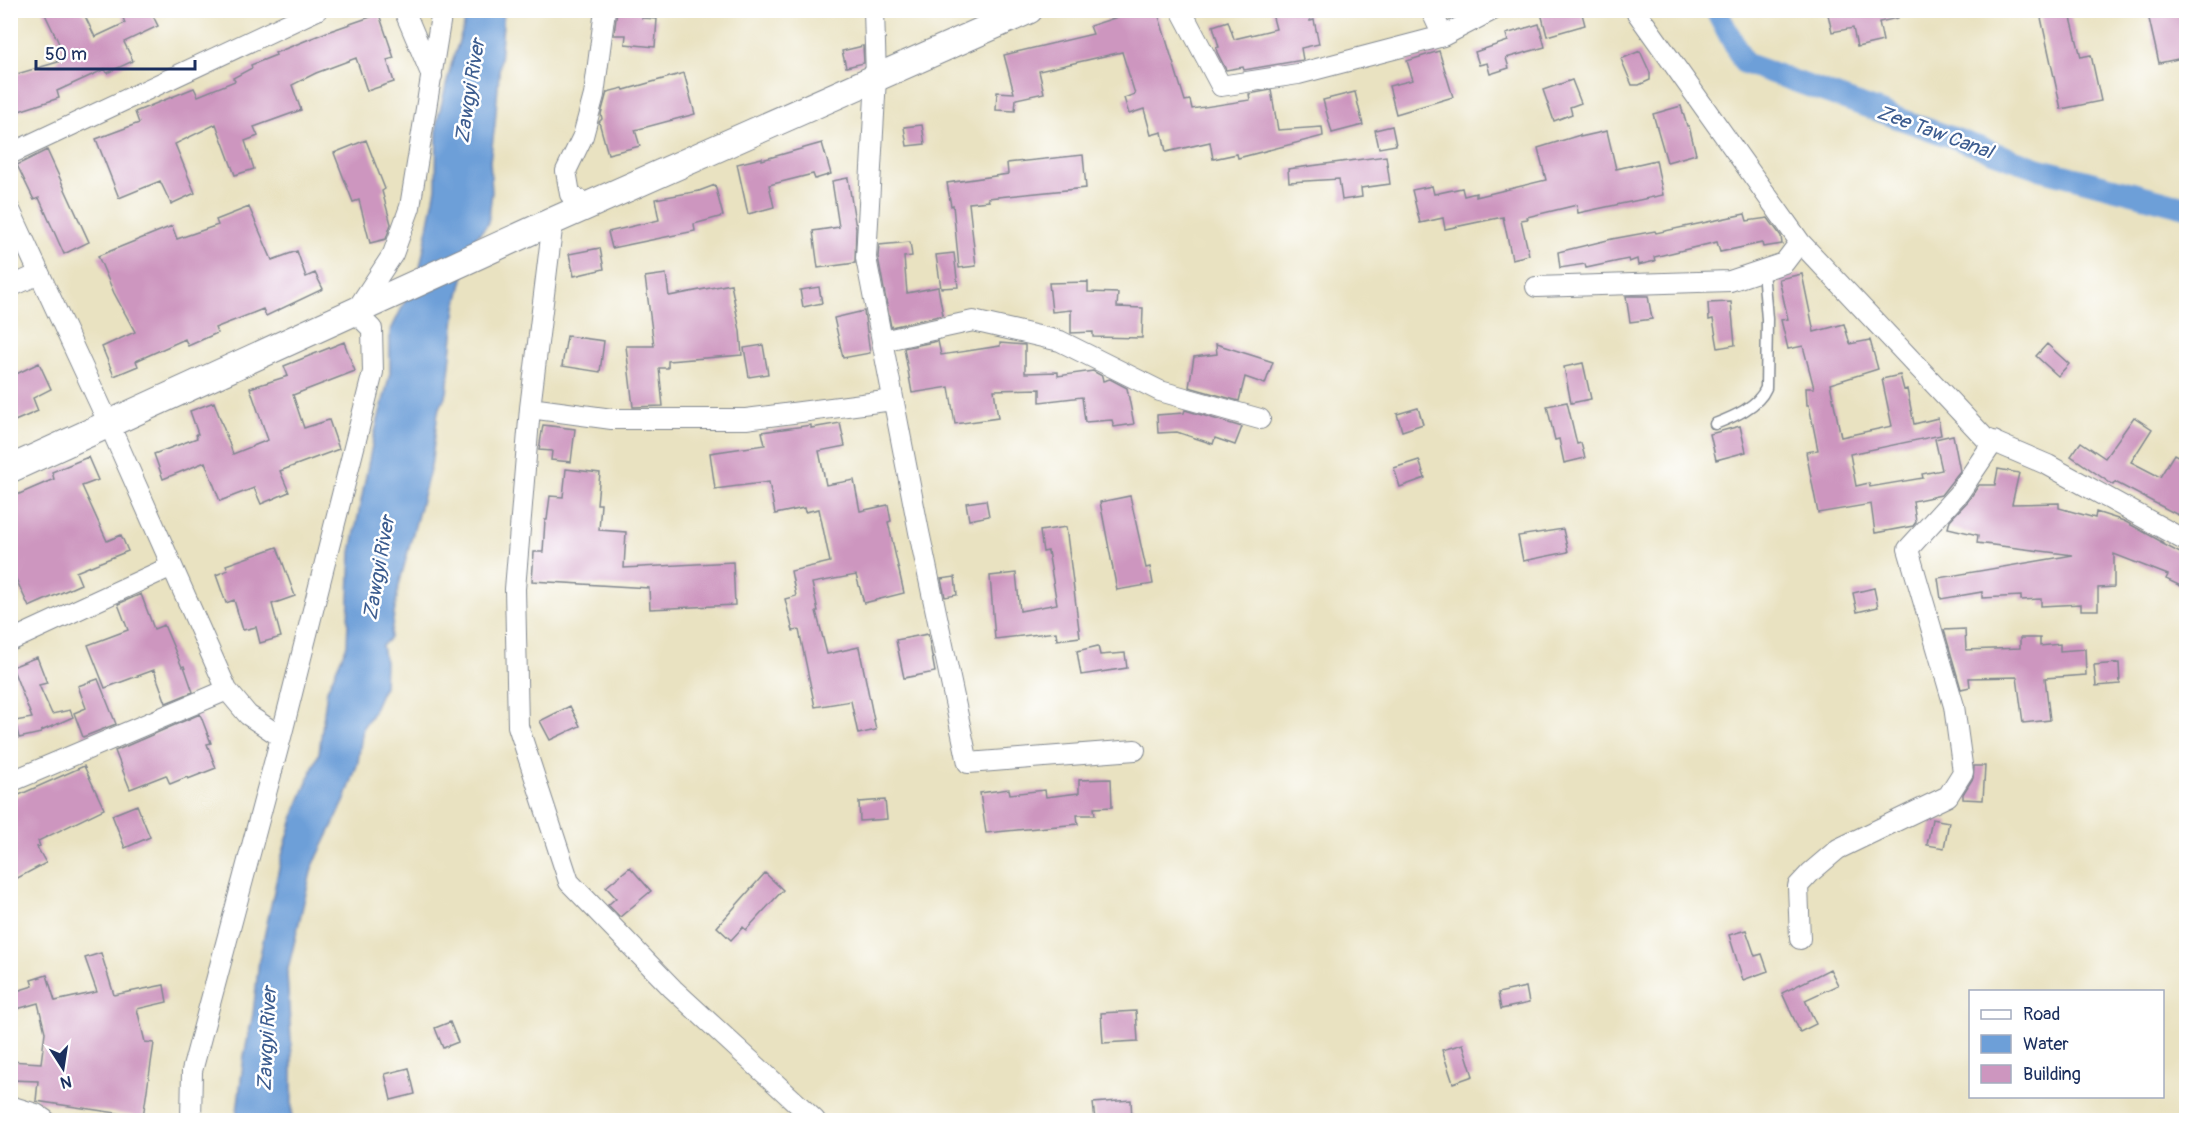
<svg xmlns="http://www.w3.org/2000/svg" width="2197" height="1131" font-family="Pangolin,sans-serif">
	<rect width="100%" height="100%" fill="#fff"/>
	<filter id="ink" filterUnits="userSpaceOnUse"><feTurbulence type="fractalNoise" baseFrequency=".0167" numOctaves="2"/><feDisplacementMap in="SourceGraphic" scale="12" xChannelSelector="R" yChannelSelector="G"/><feConvolveMatrix kernelMatrix="1 2 1 2 8 2 1 2 1" color-interpolation-filters="sRGB"/></filter>
	<filter id="wash" filterUnits="userSpaceOnUse"><feTurbulence type="fractalNoise" baseFrequency=".008" numOctaves="4" result="noise"/><feDisplacementMap in="SourceGraphic" scale="24" xChannelSelector="R" yChannelSelector="G"/><feGaussianBlur stdDeviation="1.35" result="paint"/><feColorMatrix in="noise" values="0 0 0 0 0 0 0 0 0 0 0 0 0 0 0 0 0 1.4 0 .05"/><feComposite in="paint" operator="in"/></filter>
	<g filter="url(#wash)">
		<rect width="100%" height="100%" fill="#e9e2c1"/>
		<!-- water -->
		<path fill="#6d9fd8" stroke="#44679b" stroke-width="1.5" d="M466 11H504L495 124 490 161 492 192 488 224 472 242 456 307 447 393 438 412 431 466 399 585 390 638 382 646 385 662 384 686 371 716 363 727 358 762 345 800 312 868 287 973 292 1059V1120H236L244 1056 253 1014 259 960 281 859 296 809 319 753 327 690 347 645 351 552 373 440 390 374V332L419 273 436 188 437 122 452 62 464 26Z"/>
		<g fill="none" stroke-linecap="round" stroke-linejoin="round">
			<!-- canal -->
			<path stroke="#6d9fd8" stroke-width="22" d="M1716 10 1744 63 2040 169 2186 207"/>
		</g>
		<g id="blocks">
			<!-- building -->
			<path fill="#cd96bf" d="M43 10H82L95 37 125 23 120 10H150L158 26 124 42 133 61 107 73 105 69 57 91 59 98 10 114V76L58 62 57 59 65 56Z
				M617 10H643L642 18 657 19 655 47 625 44 626 35H614Z
				M1139 10H1157L1185 101 1190 100 1192 109 1250 100 1249 94 1271 90 1278 130 1322 127 1323 136 1238 158 1237 154 1213 159 1210 142 1166 152 1162 132 1151 135 1144 109 1129 114 1124 98 1135 94 1122 52 1039 71 1044 93 1016 99 1015 111 996 110 997 92 1014 93 1004 55 1093 34 1090 26Z
				M1271 10H1308L1310 21 1314 20 1319 44 1301 48 1303 60 1244 70 1243 67 1226 70 1217 52 1216 48 1219 47 1213 26 1228 21 1234 39 1276 29Z
				M1550 10H1581L1585 25 1547 36 1541 13Z
				M1827 10H1897L1898 18 1879 22 1883 41 1857 47 1853 28 1832 32Z
				M2052 10H2069L2081 57 2091 55 2101 101 2061 109 2040 13Z
				M2147 10H2170L2171 16 2187 13V57L2159 63Z
				M379 14 394 58 387 60 394 82 367 91 356 58 316 73 292 85 301 110 254 127 258 136 245 141 254 169 235 175 216 124 175 144 195 193 171 204 160 181 119 198 96 139 139 123 135 112 194 88 198 96 235 81 233 78 252 68 251 65 276 55 275 53 327 32Z
				M1539 24 1545 47 1506 58 1509 68 1490 74 1487 63 1479 65 1475 52 1508 41 1506 34Z
				M863 46 864 63 846 67 842 51Z
				M1439 51 1453 97 1396 114 1389 86 1413 80 1407 61Z
				M1640 51 1650 73V80L1639 85H1632L1621 59Z
				M684 73 695 114 635 130 640 146 608 154 599 122 602 119 601 114 607 92 623 88 624 90Z
				M1572 80 1581 103 1570 107 1572 114 1554 121 1543 90Z
				M1355 92 1363 125 1332 133 1323 100Z
				M1681 106 1687 126H1689L1696 154 1667 162 1653 114Z
				M922 125 925 144 907 146 904 127Z
				M1392 126 1396 145 1379 148 1375 130Z
				M1607 131 1616 169 1656 160 1663 195 1578 213 1577 205 1527 217 1528 219 1521 220 1529 255 1512 259 1503 217 1445 229 1443 218 1420 223 1412 190 1432 186 1434 194 1462 188 1464 196 1476 193V197L1546 180 1538 148 1580 135V137Z
				M366 140 385 189 382 191 391 224 386 239 370 243 359 200 353 202 334 153Z
				M822 143 831 174 815 179 813 174 769 185 774 207 748 214 737 164 762 158V160Z
				M47 150 89 242 64 254 39 198 34 200 17 165Z
				M1083 155 1086 188 988 198 989 201 969 203 976 266 959 268 953 205 951 206 947 183 1008 174 1007 163Z
				M1386 156 1390 184 1361 188 1362 197 1342 200 1339 179 1289 182 1288 169Z
				M848 178 856 228 855 263 818 268 813 231 839 227 832 181Z
				M715 185 723 216 694 224 695 231 612 248 608 232 659 220 655 199 699 191Z
				M249 207 272 260 297 251 306 277 315 273 323 289 266 316 263 309 215 328 217 333 188 346 185 339 136 361 138 366 114 376 102 347 135 332 114 293 98 256 172 226 177 239 218 225 216 220Z
				M1745 214 1747 221 1768 218 1781 236 1782 244 1763 247 1762 243 1720 252 1717 242 1654 257 1655 261 1638 265 1637 259 1629 262 1628 259 1586 268 1585 264 1560 268 1558 252 1612 239 1655 231 1656 233Z
				M910 242 912 256 904 257 907 293 938 287 943 315 891 327 878 257 879 245Z
				M600 248 604 269 574 276 569 254Z
				M954 253 958 287 941 288 936 255Z
				M666 274 669 296 731 284 740 331 742 355 668 361V368H659L663 406 633 407 626 346H654L645 277Z
				M1802 274 1814 332 1844 324 1850 344 1870 340 1878 369 1830 384 1841 437 1892 426 1882 379 1900 375 1904 390 1907 389 1914 424 1938 418 1941 435 1850 454 1856 486 1869 483 1870 487 1923 478 1922 474 1942 470 1935 439 1953 435 1960 471 1941 495 1913 501 1916 522 1913 526 1875 533 1871 504 1818 513 1806 452 1818 450 1809 405H1807L1806 388H1814L1803 346 1788 349 1781 320 1788 319 1779 279Z
				M1088 282V292L1118 293 1117 307 1143 308 1142 338 1093 337V332L1071 333V310L1052 312 1049 283Z
				M819 287 822 303 803 307 800 290Z
				M1626 296H1648L1652 319 1630 322Z
				M1731 302 1735 345 1718 348 1713 319 1709 320 1708 303Z
				M864 311 870 353 843 358 834 318Z
				M567 336 604 341 600 372 562 366Z
				M938 341 941 355 1000 346V343L1025 345V373L1058 372V376L1093 371 1102 376 1103 381 1110 379 1127 388 1134 424 1114 427 1112 420 1085 422 1082 397 1040 402V389L994 390 998 418 955 424 949 387 912 393 904 348Z
				M344 342 355 371 293 395 304 428 329 420 339 449 280 471 289 492 261 504 254 488 220 501 205 462 163 479 154 454 197 438 196 434H198L190 411 214 402 233 454 268 440 250 388 288 376 284 366Z
				M1216 344 1273 362 1265 384 1245 377 1239 401 1189 387 1194 357 1217 354Z
				M2047 344 2069 364 2058 376 2036 356Z
				M763 345 768 374 749 377 744 348Z
				M39 363 51 389 33 398 38 411 10 423V377Z
				M1583 363 1591 399 1571 403 1564 367Z
				M1567 402 1577 444 1581 443 1585 458 1564 463 1559 439 1555 440 1547 406Z
				M1418 408 1423 424 1402 431 1397 414Z
				M1185 410 1242 427 1235 445 1215 438 1213 444 1177 432 1158 433 1157 415 1184 413Z
				M2134 417 2152 429 2131 462 2160 477 2174 454 2187 461V466L2180 477 2187 480V502L2178 515 2115 482 2113 485 2071 456 2081 442 2105 458Z
				M840 423 845 446 819 451 826 485 854 480 860 511 888 505 891 521 888 522 904 593 864 603 856 575 812 583 818 611H816L827 654 859 647 876 730 858 734 851 701 815 707 799 630 793 631 785 599 796 596 791 571 830 562 819 509 805 512 804 508 775 514 769 482 715 489 710 453 765 445 762 432 811 425V428Z
				M543 425 575 429 571 462 551 460 552 451 539 450Z
				M1740 426 1746 452 1716 460 1710 434Z
				M88 457 98 480 82 486 107 541 121 535 128 551 76 572 81 584 29 607 10 566V498L54 479 52 472Z
				M1419 460 1425 478 1400 487 1394 468Z
				M566 469 600 473 597 504H601L599 530 626 532 624 568 733 562 735 605 650 609 649 588 532 581 534 552H543L545 520H547L550 496 563 497Z
				M1998 469 2019 473 2012 504 2059 503V508L2095 518 2096 512 2124 521 2162 542 2161 543 2180 553H2187V589L2166 579 2168 575 2114 554V587L2098 588V610H2081V604L2041 606V599L2021 600V596L1982 598V592L1941 599 1938 578 2073 555 1977 543 1978 535 1948 528 1950 520 1968 501 1979 485H1995Z
				M1130 496 1146 568 1150 567 1153 584 1117 590 1100 502Z
				M986 500 989 516 969 520 966 503Z
				M1066 527 1080 637 1057 640 1056 632 995 639 990 576 1016 573 1020 611 1057 604 1048 551 1043 552 1040 531Z
				M1563 529 1568 552 1523 561 1518 536Z
				M277 547 295 596 272 604 281 637 260 643 256 627 243 630 234 600 226 603 216 575 228 570 226 565Z
				M955 577 957 595 945 597 941 579Z
				M1874 588 1878 607 1857 612 1853 593Z
				M141 594 154 629 164 625 182 667 184 666 193 692 166 703 154 670 105 688 88 645 128 630 118 604Z
				M1965 629 1966 650 2020 648V638H2040V646L2060 644V651L2085 649 2086 675 2045 678 2050 720 2023 723 2017 677 1969 678 1970 687 1961 689 1944 630Z
				M928 634 935 672 904 678 896 640Z
				M1098 646 1100 655 1125 653 1127 668 1081 675 1077 651Z
				M37 657 47 683 39 685 52 714 70 710 73 717 41 731V733L19 738 15 721 32 718 12 667Z
				M2119 663 2120 684 2096 686 2094 665Z
				M98 679 116 724 83 737 74 713 86 708 78 686Z
				M570 706 580 726 550 740 540 721Z
				M200 714 211 743 207 744 216 768 188 779 187 777 170 784 166 775 130 789 115 751Z
				M84 766 104 809 38 841 40 846 37 847 46 863 10 882V799Z
				M1974 766H1985L1983 800 1963 799V794L1973 778Z
				M1111 779 1112 807 1094 808 1095 815H1077L1078 824 986 833 980 793 1009 789 1010 794 1045 790 1046 797 1079 793V780Z
				M885 800 887 819 860 821 859 802Z
				M137 805 150 837 125 848 112 815Z
				M1932 819 1949 822 1944 848 1927 845Z
				M630 867 651 891 620 917 608 905 616 898 606 887Z
				M765 873 783 890 746 930 743 927 731 940 717 927Z
				M1746 930 1755 956 1762 954 1768 971 1743 980 1729 935Z
				M101 953 114 995 164 985 167 1002 137 1009 145 1042 154 1043 143 1117 36 1101 38 1081 10 1080V1061L41 1063 45 1032 38 1003 10 1011V993L33 986 31 980 47 975 55 1001 97 992 85 958Z
				M1830 969 1838 985 1805 1000 1816 1024 1800 1032 1782 993Z
				M1526 987 1529 1003 1501 1009 1498 993Z
				M1136 1011 1138 1041 1103 1043 1101 1013Z
				M450 1022 458 1042 443 1048 435 1028Z
				M1463 1044 1473 1076 1453 1083 1442 1050Z
				M409 1068 415 1094 391 1100 385 1074Z
				M1131 1100 1132 1120H1095L1093 1103Z"/>
		</g>
	</g>
	<g filter="url(#ink)">
		<use href="#blocks" fill-opacity="0" stroke="#828890" stroke-width="1.5"/>
		<g fill="none" stroke-linecap="round" stroke-linejoin="round">
			<defs>
				<path id="lane" d="M1715 424C1733 417 1758 407 1766 388L1767 319 1763 270"/>
				<path id="street" d="M404 10 432 76
					M874 10 876 78 866 258 919 532 968 763 1135 750
					M1181 10 1221 86 1298 74 1443 36 1493 10
					M1431 10 1443 36
					M1635 10 1800 242 1985 438 2048 465 2186 541
					M10 154 317 10
					M589 206 570 194 566 171 583 136 594 95 605 10
					M10 210 109 424 227 690 248 715 281 737
					M553 221 530 408 515 589 518 726 569 882 673 989 815 1120
					M10 287 39 274
					M1536 287 1730 281 1784 263 1800 242
					M882 341 973 321 1060 341 1160 391 1260 419
					M530 408 612 419H746L893 400
					M10 641 172 566
					M10 782 227 690
					M1800 939 1798 886 1811 872 1838 849 1948 796 1963 772 1954 706 1908 549 1959 493 1994 441
					M10 1106 36 1114 45 1120
					M191 1120 192 1071 281 737 373 372 372 329 355 312 393 254 410 207 442 10"/>
				<path id="secondary" d="M10 469 553 221 1029 10"/>
			</defs>
			<!-- lane casing -->
			<use href="#lane" stroke="#828890" stroke-width="13"/>
			<!-- street casing -->
			<use href="#street" stroke="#828890" stroke-width="22"/>
			<!-- secondary casing -->
			<use href="#secondary" stroke="#828890" stroke-width="29"/>
			<!-- lane -->
			<use href="#lane" stroke="#fff" stroke-width="10"/>
			<!-- street -->
			<use href="#street" stroke="#fff" stroke-width="20"/>
			<!-- secondary -->
			<use href="#secondary" stroke="#fff" stroke-width="27"/>
		</g>
	</g>
	<g text-anchor="middle" dominant-baseline="central" stroke-width="5" stroke-linejoin="round" paint-order="stroke">
		<!-- water labels -->
		<g font-size="20" font-style="italic" fill="#3c5c8f" stroke="#fff">
			<text transform="translate(470 91) rotate(-81)">Zawgyi River</text>
			<text transform="translate(1935 132) rotate(20)">Zee Taw Canal</text>
			<text transform="translate(379 568) rotate(-80)">Zawgyi River</text>
			<text transform="translate(267 1039) rotate(-87)">Zawgyi River</text>
		</g>
	</g>
	<!-- margin -->
	<rect width="2197" height="1131" fill="none" stroke="#fff" stroke-width="36"/>
	<!-- legend -->
	<rect x="1969" y="990" width="195" height="108" fill="#ffffff" stroke="#a4acbf" stroke-width="1.5"/>
	<rect x="1981" y="1010" width="30" height="9" fill="#ffffff" stroke="#a4acbf" stroke-width="1.5"/>
	<text x="2023" y="1020" font-size="18" fill="#1b2f5e">Road</text>
	<rect x="1981" y="1035" width="30" height="18" fill="#6d9fd8" stroke="#a4acbf" stroke-width="1.5"/>
	<text x="2023" y="1050" font-size="18" fill="#1b2f5e">Water</text>
	<rect x="1981" y="1065" width="30" height="18" fill="#cd96bf" stroke="#a4acbf" stroke-width="1.5"/>
	<text x="2023" y="1080" font-size="18" fill="#1b2f5e">Building</text>
	<!-- north arrow -->
	<g transform="translate(63 1068) rotate(168)" stroke="#ffffff" stroke-width="4.5" paint-order="stroke">
	<path d="M0-4.5L10 22L0 15L-10 22Z" fill="#1b2f5e"/>
	<text y="-9" font-size="16" font-weight="bold" text-anchor="middle" fill="#1b2f5e">N</text>
	</g>
	<!-- scale -->
	<path d="M36 60v9h159v-9" fill="none" stroke="#1b2f5e" stroke-width="3"/>
	<text x="45" y="60" font-size="18" fill="#1b2f5e" stroke="#ffffff" stroke-width="4.5" paint-order="stroke">50 m</text>
</svg>
